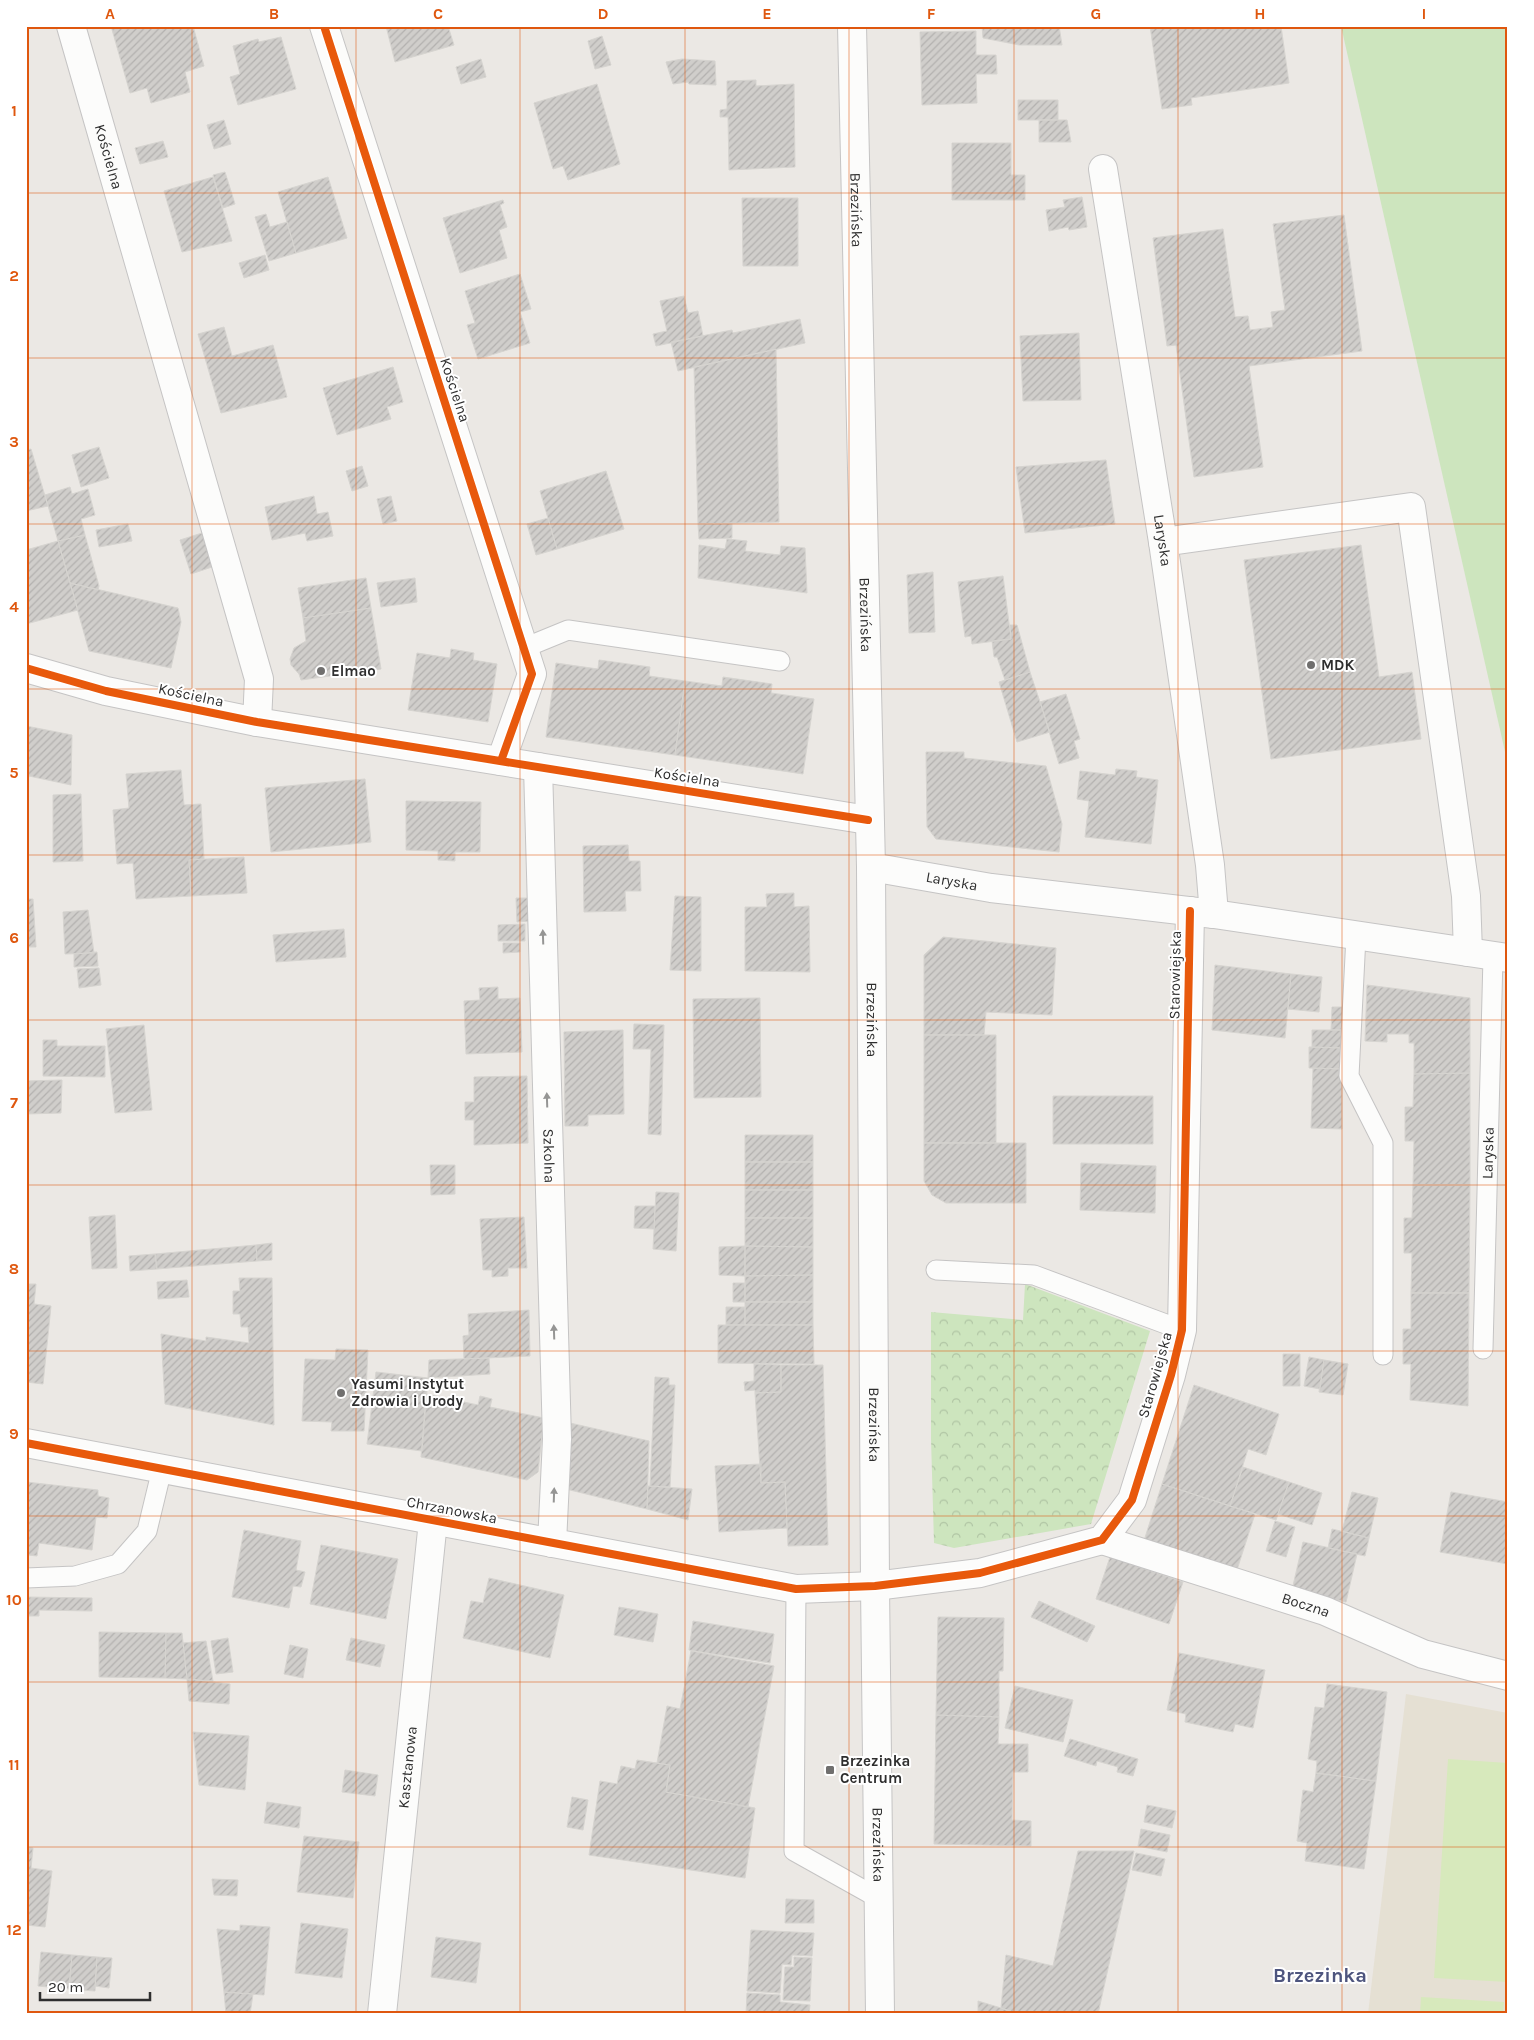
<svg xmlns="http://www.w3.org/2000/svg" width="1534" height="2040" font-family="Karla,sans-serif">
	<defs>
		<pattern id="park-crowns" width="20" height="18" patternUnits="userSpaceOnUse" patternTransform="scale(1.25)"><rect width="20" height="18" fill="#cde5be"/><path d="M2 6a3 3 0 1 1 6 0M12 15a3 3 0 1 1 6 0" fill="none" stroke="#b0c5a4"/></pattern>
		<pattern id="building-hatch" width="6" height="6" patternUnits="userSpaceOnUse" patternTransform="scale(1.25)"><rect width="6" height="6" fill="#d0cecb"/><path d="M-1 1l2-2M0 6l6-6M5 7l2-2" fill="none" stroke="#b3b1af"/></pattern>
	</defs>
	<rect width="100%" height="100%" fill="#ebe8e4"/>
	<!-- education -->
	<path fill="#e5e0d3" d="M1406 1694 1508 1713V2014H1368Z"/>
	<!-- grass -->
	<path fill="#cde5be" d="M1341 26H1508V765Z"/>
	<!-- park -->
	<path fill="url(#park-crowns)" d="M1025 1284 1150 1331 1091 1524 954 1548 934 1543 931 1439V1312L1023 1320Z"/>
	<!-- pitch -->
	<path fill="#d7e9bc" d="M1448 1759 1508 1763V1982L1434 1978Z
		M1421 1997 1504 2002 1503 2014H1420Z"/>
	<!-- building -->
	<path fill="url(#building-hatch)" stroke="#d6d4d0" d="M111 26H193L204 66 185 72 190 92 151 103 147 88 130 93Z
		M386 26H448L454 45 395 62Z
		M982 26H1059L1062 45H1019L983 38Z
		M1150 26H1281L1289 83 1191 98 1192 105 1162 109Z
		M976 31V55H996L997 74H976L977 103 922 105 920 32Z
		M602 36 611 65 595 69 588 41Z
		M281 37 296 89 238 105 230 77 240 74 233 46 258 39 259 42Z
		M481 59 486 77 461 84 456 67Z
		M682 59 715 61 716 85 689 84 688 82 673 84 666 62Z
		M756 80V86L794 84 795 167 729 170 728 117H720V110L727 109V81Z
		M597 84 620 164 568 180 563 166 553 169 534 103Z
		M1018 100H1058V120H1018Z
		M224 120 231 144 214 149 207 125Z
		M1039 120H1067L1071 142H1039Z
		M163 141 168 157 140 164 135 148Z
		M952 143H1011V175H1025V200H952Z
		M225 172 235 204 223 208 213 175Z
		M213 177 232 241 182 252 164 191Z
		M328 177 347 238 296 253 278 192Z
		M1082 197 1087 227 1069 230 1068 227 1049 231 1046 210 1065 207 1063 200Z
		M742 198H798V266H743Z
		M503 200 504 203 500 205 507 227 499 230 507 258 460 273 443 218Z
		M266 214 270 227 287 222 296 253 269 261 255 217Z
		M1344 215 1362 351 1249 366 1263 467 1194 477 1176 345 1167 346 1153 238 1223 229 1235 317 1248 316 1250 330 1273 327 1271 312 1285 310 1273 224Z
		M265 255 269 270 244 278 239 263Z
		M520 274 531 309 520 312 530 343 478 359 467 325 475 323 465 291Z
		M684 296 688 313 698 311 703 336 656 346 653 334 667 331 660 301Z
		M800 319 805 343 678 371 671 342 732 330 733 333Z
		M224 327 232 356 273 345 287 397 221 413 198 334Z
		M1079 333 1081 400 1023 401 1020 336Z
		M776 349 779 522 698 524 694 367Z
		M393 367 403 402 387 407 391 419 337 435 323 388Z
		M99 447 109 478 81 487 72 455Z
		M31 449 48 506 26 511V450Z
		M1106 460 1115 524 1025 533 1016 467Z
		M362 466 368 486 352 491 346 471Z
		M606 471 624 529 557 549 540 491Z
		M70 487 72 494 88 489 95 515 81 519 85 535 58 541 45 495Z
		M314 496 317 514 328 512 333 536 307 541 305 533 272 540 265 507Z
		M391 496 397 521 383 524 377 499Z
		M548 518 557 549 536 555 527 524Z
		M732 523V538L699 539 698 524Z
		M128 524 132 541 99 547 96 530Z
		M202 533 212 567 191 574 180 540Z
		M85 535 99 586 98 590 70 583 58 541Z
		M727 539 747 541 745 551 780 555 781 546 805 548 807 593 698 578 699 545 725 549Z
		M58 541 78 610 26 624V550Z
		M1361 545 1379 677 1412 672 1421 739 1271 759 1244 560Z
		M933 572 935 632 909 633 907 575Z
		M1003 576 1011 639 972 644 971 636 965 637 958 582Z
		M366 578 371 608 303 618 298 588Z
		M415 578 417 602 381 607 377 583Z
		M70 583 178 608 181 622 171 668 89 651Z
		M371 608 381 669 301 680 299 674 291 665 290 659 294 648 306 641 303 618Z
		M1010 625H1017L1030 672 1005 680 997 657H994L992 641 1011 639Z
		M451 649 474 653 473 660 497 664 488 722 408 710 417 653 450 658Z
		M599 660 650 667 649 676 685 681 675 755 546 737 556 663 598 669Z
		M1030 672 1050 732 1017 742 999 682Z
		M723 677 772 684 771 693 814 699 803 774 675 755 685 681 722 686Z
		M1066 694 1080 739 1074 741 1079 758 1059 764 1040 702Z
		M26 726 72 735 71 785 29 776 26 788Z
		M926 752H964V758L1046 766 1062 824 1059 852 936 839 927 827Z
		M1116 769 1137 771 1136 777 1158 780 1151 844 1085 837 1089 801 1077 799 1080 771 1115 775Z
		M181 770 184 805 201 804 204 859 189 860 191 896 136 899 133 863 117 864 113 810 129 808 126 774Z
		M365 779 371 842 271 852 265 788Z
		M81 794 83 861 53 862V795Z
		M406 801 481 802 480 852H455V861L438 860V851L406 850Z
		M628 845 629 861H640L641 891H625L626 911 584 912 583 846Z
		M244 857 247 893 191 896 189 860Z
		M794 893V907L809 906 810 972 745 971V907H767L766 894Z
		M675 896 701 897V971L670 970Z
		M516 898H529L530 921 517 922Z
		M26 899H33L36 947H26Z
		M88 910 94 953 65 954 63 912Z
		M525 924V941H498V925Z
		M344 929 346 957 276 962 273 935Z
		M943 937 1056 948 1052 1015 986 1012 984 1035H924V955Z
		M503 943H520V952L503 953Z
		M97 952 98 966 74 967V954Z
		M1215 965 1291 974 1285 1038 1212 1030Z
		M99 968 101 985 79 988 77 969Z
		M1291 974 1322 977 1319 1012 1288 1009Z
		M1367 985 1470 998V1073L1414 1074V1043H1409V1034H1387V1042L1365 1041Z
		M498 987V999L520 998 522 1052 466 1054 464 1001 480 1000 479 988Z
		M760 998 761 1097 694 1098 693 999Z
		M1332 1007H1344L1343 1030H1331Z
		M634 1024 664 1025 661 1135 648 1134 651 1049H633Z
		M144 1025 152 1110 115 1113 106 1029Z
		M623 1030 624 1114 588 1115V1126H565L564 1032Z
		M1312 1030H1343V1048L1312 1047Z
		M924 1035H996V1143H924Z
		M43 1040H57V1046H105V1077L43 1076Z
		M1309 1047 1343 1048 1342 1069 1309 1068Z
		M1313 1068 1342 1069V1129L1311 1128Z
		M1470 1073V1185H1413L1414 1141H1405V1107H1413L1414 1074Z
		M527 1076 528 1143 474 1145V1120H465V1102H474V1077Z
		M62 1080 61 1113 26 1114V1081Z
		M1053 1096H1153V1144H1053Z
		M745 1135H813V1162H745Z
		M924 1143H1026V1203H946L932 1195 924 1181Z
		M745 1162H813V1190H745Z
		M1081 1163 1156 1166 1155 1213 1080 1210Z
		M430 1165H455V1194L431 1195Z
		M1413 1185H1470L1469 1293H1411L1412 1253H1404V1218H1412Z
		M745 1190H813V1218H745Z
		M656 1192 679 1193 676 1251 653 1249Z
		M635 1206H655L654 1229 634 1228Z
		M115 1215 117 1268 92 1269 89 1217Z
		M524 1217 527 1268H508V1276L492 1277V1270H483L480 1219Z
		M745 1218H813V1247L745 1246Z
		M272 1243V1260L257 1261 256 1245Z
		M256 1245 257 1261 157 1269 155 1254Z
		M745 1246 813 1247V1275L745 1276Z
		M745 1246V1276L719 1275V1247Z
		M155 1254 157 1269 130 1271 129 1256Z
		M26 1271H28L27 1284H36L34 1304 51 1306 43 1384 26 1382Z
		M813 1275V1302H745V1276Z
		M239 1278H272L274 1425 165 1404 161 1334 206 1341V1337L249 1343 248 1327H241L240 1314H233V1291H240Z
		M187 1280 189 1297 158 1299 157 1282Z
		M733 1283H745V1302H733Z
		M1411 1293H1469L1468 1406 1410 1400 1411 1364H1403V1329H1411Z
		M745 1302H813V1325H745Z
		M726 1307H745V1325H726Z
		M529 1310 530 1356 464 1359 463 1336 469 1335 468 1314Z
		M718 1325H813L814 1364 718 1363Z
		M336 1349 368 1350 364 1431H331L332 1422 302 1421 305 1359 335 1360Z
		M1283 1354H1300V1386H1283Z
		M1309 1357 1324 1360 1320 1389 1304 1386Z
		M489 1358 490 1374 428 1378 429 1360Z
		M1324 1360 1348 1364 1343 1395 1319 1392Z
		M754 1364 781 1365V1392L755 1393V1390L745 1391 744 1382 754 1381Z
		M781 1365H823L828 1545 788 1546 785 1482 761 1483 755 1393 781 1392Z
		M376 1372 428 1378 422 1451 367 1444Z
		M655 1377 669 1378V1385H675L670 1487 650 1486Z
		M1194 1385 1279 1414 1266 1455 1248 1449 1230 1506 1162 1484Z
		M426 1394 478 1405 480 1396 492 1399 490 1407 544 1418 538 1472 527 1480 421 1457Z
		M570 1423 649 1441 647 1509 566 1489Z
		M761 1464V1483L785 1482 787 1528 719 1532 715 1466Z
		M1243 1467 1289 1482 1276 1520 1230 1506Z
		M26 1482 98 1490V1496L109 1498 107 1518 96 1517 92 1550 39 1543 37 1556 28 1555 26 1559Z
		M1289 1482 1322 1493 1312 1525 1278 1514Z
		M1162 1484 1255 1514 1235 1576 1142 1547Z
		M648 1486 692 1489 688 1520 647 1509Z
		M1352 1492 1378 1498 1369 1538 1342 1531Z
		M1451 1492 1508 1502V1564L1440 1552Z
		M1275 1521 1295 1527 1286 1557 1266 1551Z
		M1332 1529 1369 1538 1365 1556 1328 1548Z
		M244 1530 301 1541 296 1570 305 1572 301 1587 293 1586 289 1608 232 1597Z
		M1303 1542 1357 1554 1346 1602 1292 1590Z
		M321 1545 398 1559 386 1619 310 1604Z
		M1110 1557 1183 1582 1169 1624 1096 1599Z
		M489 1578 564 1595 550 1658 463 1638 471 1601 483 1603Z
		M26 1597 92 1598V1611L39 1610V1616H26Z
		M1039 1601 1095 1626 1087 1642 1031 1617Z
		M619 1607 658 1614 653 1642 614 1635Z
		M938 1617 1004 1618 1003 1671H999V1717L936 1715Z
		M693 1621 774 1634 770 1663 689 1650Z
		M99 1632 166 1633 165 1678 99 1677Z
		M166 1633H182L187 1679 165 1678Z
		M228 1638 233 1672 216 1674 211 1641Z
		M351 1638 385 1645 380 1667 346 1660Z
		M206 1641 213 1681 187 1679 183 1643Z
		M290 1645 308 1649 303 1678 284 1674Z
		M691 1651 774 1666 748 1807 666 1792 670 1765 657 1763 667 1706 680 1709Z
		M1179 1653 1265 1670 1253 1728 1235 1724 1233 1732 1185 1722 1186 1714 1167 1710Z
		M187 1679 230 1684 229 1704 189 1701Z
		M1327 1684 1387 1692 1376 1781 1316 1773 1317 1761 1308 1759 1315 1707 1324 1708Z
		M1015 1686 1073 1700 1063 1742 1005 1728Z
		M936 1715 999 1717 998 1744H1028V1772H1013L1012 1820 1031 1821V1846L934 1844Z
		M193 1732 249 1736 245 1790 199 1785Z
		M1070 1739 1138 1759 1133 1776 1117 1772 1118 1767 1097 1761 1096 1766 1064 1756Z
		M637 1760 670 1765 666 1792 755 1808 745 1878 589 1855 600 1781 617 1784 621 1766 635 1769Z
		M345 1770 378 1775 375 1796 342 1792Z
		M1316 1773 1376 1781 1364 1869 1305 1861 1307 1843 1297 1841 1303 1790 1313 1792Z
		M572 1797 588 1800 583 1830 567 1827Z
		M267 1802 301 1807 299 1828 264 1823Z
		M1147 1805 1176 1811 1172 1828 1144 1822Z
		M1141 1829 1170 1835 1167 1852 1138 1846Z
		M304 1836 359 1842 353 1898 297 1892Z
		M26 1847 33 1848 31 1868 52 1871 45 1927 26 1925Z
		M1078 1851H1134L1098 2014H1019L1001 2008 1006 1955 1053 1966Z
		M1136 1853 1165 1859 1161 1876 1132 1870Z
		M212 1879 238 1880 237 1896 214 1895Z
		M786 1899 814 1900V1923H785Z
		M301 1923 348 1929 342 1978 295 1973Z
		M240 1925 270 1927 264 1995 224 1992 217 1929 240 1931Z
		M751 1930 814 1933 812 1956 792 1955 791 1965 782 1964 780 1993 747 1991Z
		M436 1937 481 1943 476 1983 431 1977Z
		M41 1952 72 1955 69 1989 38 1986Z
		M72 1955 97 1957 95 1991 69 1989Z
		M97 1957 112 1958 109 1988 95 1986Z
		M794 1957 812 1958 810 2001 783 2000 785 1967H794Z
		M224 1992 253 1994 250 2014H226Z
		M747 1993 780 1995V2002L810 2005 809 2014H746Z
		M978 2001 1001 2008 1019 2014H978Z"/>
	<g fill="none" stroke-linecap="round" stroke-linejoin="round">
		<defs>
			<g id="service">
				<path d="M524 648 568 630 780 661"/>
				<path d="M1356 936 1349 1076 1383 1143V1355"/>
				<path d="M936 1270 1034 1275 1182 1330"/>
				<path id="s1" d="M1483 1349 1493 957"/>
				<path d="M26 1578 75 1576 118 1564 147 1531 162 1469"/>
				<path d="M796 1589 794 1851 878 1898"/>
			</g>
			<g id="minor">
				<path id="s2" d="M71 26 259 679 257 722"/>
				<path d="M324 26 532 674 501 761"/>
				<path id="s3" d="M1103 169 1163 542 1210 865 1214 914"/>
				<path d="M1163 542 1411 507 1466 896 1468 952"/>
				<path d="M26 668 106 691 257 722 868 820"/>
				<path id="s4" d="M538 767 557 1439 552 1543"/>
				<path d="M26 1443 796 1589 875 1586 980 1573 1102 1540 1132 1500 1171 1375 1182 1330 1190 911"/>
				<path id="s5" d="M1102 1540 1325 1611 1423 1654 1508 1676"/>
				<path id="s6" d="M382 2014 433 1521"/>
			</g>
			<g id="tertiary">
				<path id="s7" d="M871 867 991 888 1214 914 1508 958"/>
			</g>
			<g id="secondary">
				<path id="s8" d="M852 26 871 867 875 1586 880 2014"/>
			</g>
		</defs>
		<!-- service casing -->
		<use href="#service" stroke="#c5c4c4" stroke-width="21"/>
		<!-- minor casing -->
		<use href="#minor" stroke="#c5c4c4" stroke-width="30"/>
		<!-- tertiary casing -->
		<use href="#tertiary" stroke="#c5c4c4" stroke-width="30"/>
		<!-- secondary casing -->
		<use href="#secondary" stroke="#c5c4c4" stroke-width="30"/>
		<!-- service -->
		<use href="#service" stroke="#fcfcfb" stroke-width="19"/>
		<!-- minor -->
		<use href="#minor" stroke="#fcfcfb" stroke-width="28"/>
		<!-- tertiary -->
		<use href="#tertiary" stroke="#fcfcfb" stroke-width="28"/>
		<!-- secondary -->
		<use href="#secondary" stroke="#fcfcfb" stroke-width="28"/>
		<defs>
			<path id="cycleway" d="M324 26 532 674 501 761
				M26 668 106 691 257 722 868 820
				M26 1443 796 1589 875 1586 980 1573 1102 1540 1132 1500 1171 1375 1182 1330 1190 911"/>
		</defs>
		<!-- cycleway casing -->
		<use href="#cycleway" stroke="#fff" stroke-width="11"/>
		<!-- cycleway -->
		<use href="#cycleway" stroke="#e8590c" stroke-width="8"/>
	</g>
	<!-- one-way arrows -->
	<defs><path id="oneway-solid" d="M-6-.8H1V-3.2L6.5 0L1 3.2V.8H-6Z" transform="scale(1.25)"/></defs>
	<g fill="#959594">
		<use href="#oneway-solid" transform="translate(543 937) rotate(-92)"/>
		<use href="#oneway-solid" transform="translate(547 1100) rotate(-92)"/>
		<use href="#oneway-solid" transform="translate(554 1332) rotate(-92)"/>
		<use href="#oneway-solid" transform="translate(554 1495) rotate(-88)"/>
	</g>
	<!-- grid -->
	<path fill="none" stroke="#df570e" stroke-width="1" stroke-opacity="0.55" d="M192 26V2014M356 26V2014M520 26V2014M685 26V2014M849 26V2014M1014 26V2014M1178 26V2014M1342 26V2014M26 193H1508M26 358H1508M26 524H1508M26 689H1508M26 855H1508M26 1020H1508M26 1185H1508M26 1351H1508M26 1516H1508M26 1682H1508M26 1847H1508"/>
	<!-- markers -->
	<g fill="#706f6e" stroke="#fff" stroke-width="2">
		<circle cx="1311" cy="665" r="5"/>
		<circle cx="321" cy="671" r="5"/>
		<circle cx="341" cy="1393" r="5"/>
		<rect x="825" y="1765" width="10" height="10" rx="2.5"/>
	</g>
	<g text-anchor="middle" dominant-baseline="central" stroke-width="4" stroke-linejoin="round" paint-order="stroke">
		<!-- street labels -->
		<g font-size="15" fill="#2e2e2e" stroke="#fff">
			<text stroke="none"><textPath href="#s2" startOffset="136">Kościelna</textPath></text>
			<text stroke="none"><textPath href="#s8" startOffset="184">Brzezińska</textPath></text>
			<text transform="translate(455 390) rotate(72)">Kościelna</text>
			<text stroke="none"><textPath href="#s3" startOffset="376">Laryska</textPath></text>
			<text stroke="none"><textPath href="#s8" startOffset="589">Brzezińska</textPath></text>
			<text transform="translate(191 695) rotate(12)">Kościelna</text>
			<text transform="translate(687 777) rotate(9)">Kościelna</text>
			<text stroke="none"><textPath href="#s7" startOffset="82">Laryska</textPath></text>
			<text transform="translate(1175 975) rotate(-89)">Starowiejska</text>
			<text stroke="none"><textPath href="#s8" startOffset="994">Brzezińska</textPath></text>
			<text stroke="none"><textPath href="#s1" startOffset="196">Laryska</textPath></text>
			<text stroke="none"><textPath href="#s4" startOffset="389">Szkolna</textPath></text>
			<text transform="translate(1155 1375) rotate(-74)">Starowiejska</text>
			<text stroke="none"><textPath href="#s8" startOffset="1399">Brzezińska</textPath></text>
			<text transform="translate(452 1510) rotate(11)">Chrzanowska</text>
			<text stroke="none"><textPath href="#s5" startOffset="214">Boczna</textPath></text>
			<text stroke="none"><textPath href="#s6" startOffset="248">Kasztanowa</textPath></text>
			<text stroke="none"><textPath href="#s8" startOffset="1819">Brzezińska</textPath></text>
		</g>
		<!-- poi labels -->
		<g font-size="15" font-weight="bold" fill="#2e2e2e" stroke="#fff" text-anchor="start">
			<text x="1321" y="665">MDK</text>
			<text x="331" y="671">Elmao</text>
			<text x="351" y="1384">Yasumi Instytut<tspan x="351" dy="17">Zdrowia i Urody</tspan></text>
			<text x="840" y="1761">Brzezinka<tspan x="840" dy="17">Centrum</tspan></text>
		</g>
		<!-- district labels -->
		<g font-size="20" font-weight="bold" fill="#4e557e" stroke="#fff">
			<text x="1320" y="1975">Brzezinka</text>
		</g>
	</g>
	<!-- border -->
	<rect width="1534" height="2040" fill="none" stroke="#ffffff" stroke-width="55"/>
	<!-- scale -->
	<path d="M40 1992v8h110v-8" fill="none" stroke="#2e2e2e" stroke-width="2.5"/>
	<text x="48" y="1992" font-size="15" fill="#2e2e2e" stroke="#ffffff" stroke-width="4" paint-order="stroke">20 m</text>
	<rect x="28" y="28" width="1478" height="1984" fill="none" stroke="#df570e" stroke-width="2"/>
	<g font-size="16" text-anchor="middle" font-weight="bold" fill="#df570e">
		<text x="110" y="19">A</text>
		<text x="274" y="19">B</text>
		<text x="438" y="19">C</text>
		<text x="603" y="19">D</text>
		<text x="767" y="19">E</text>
		<text x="931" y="19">F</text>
		<text x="1096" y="19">G</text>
		<text x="1260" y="19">H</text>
		<text x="1424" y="19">I</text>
		<text x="14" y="116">1</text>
		<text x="14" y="281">2</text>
		<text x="14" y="447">3</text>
		<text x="14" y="612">4</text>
		<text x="14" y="778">5</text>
		<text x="14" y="943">6</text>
		<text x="14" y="1108">7</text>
		<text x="14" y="1274">8</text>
		<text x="14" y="1439">9</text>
		<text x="14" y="1605">10</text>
		<text x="14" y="1770">11</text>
		<text x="14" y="1935">12</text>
	</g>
</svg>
